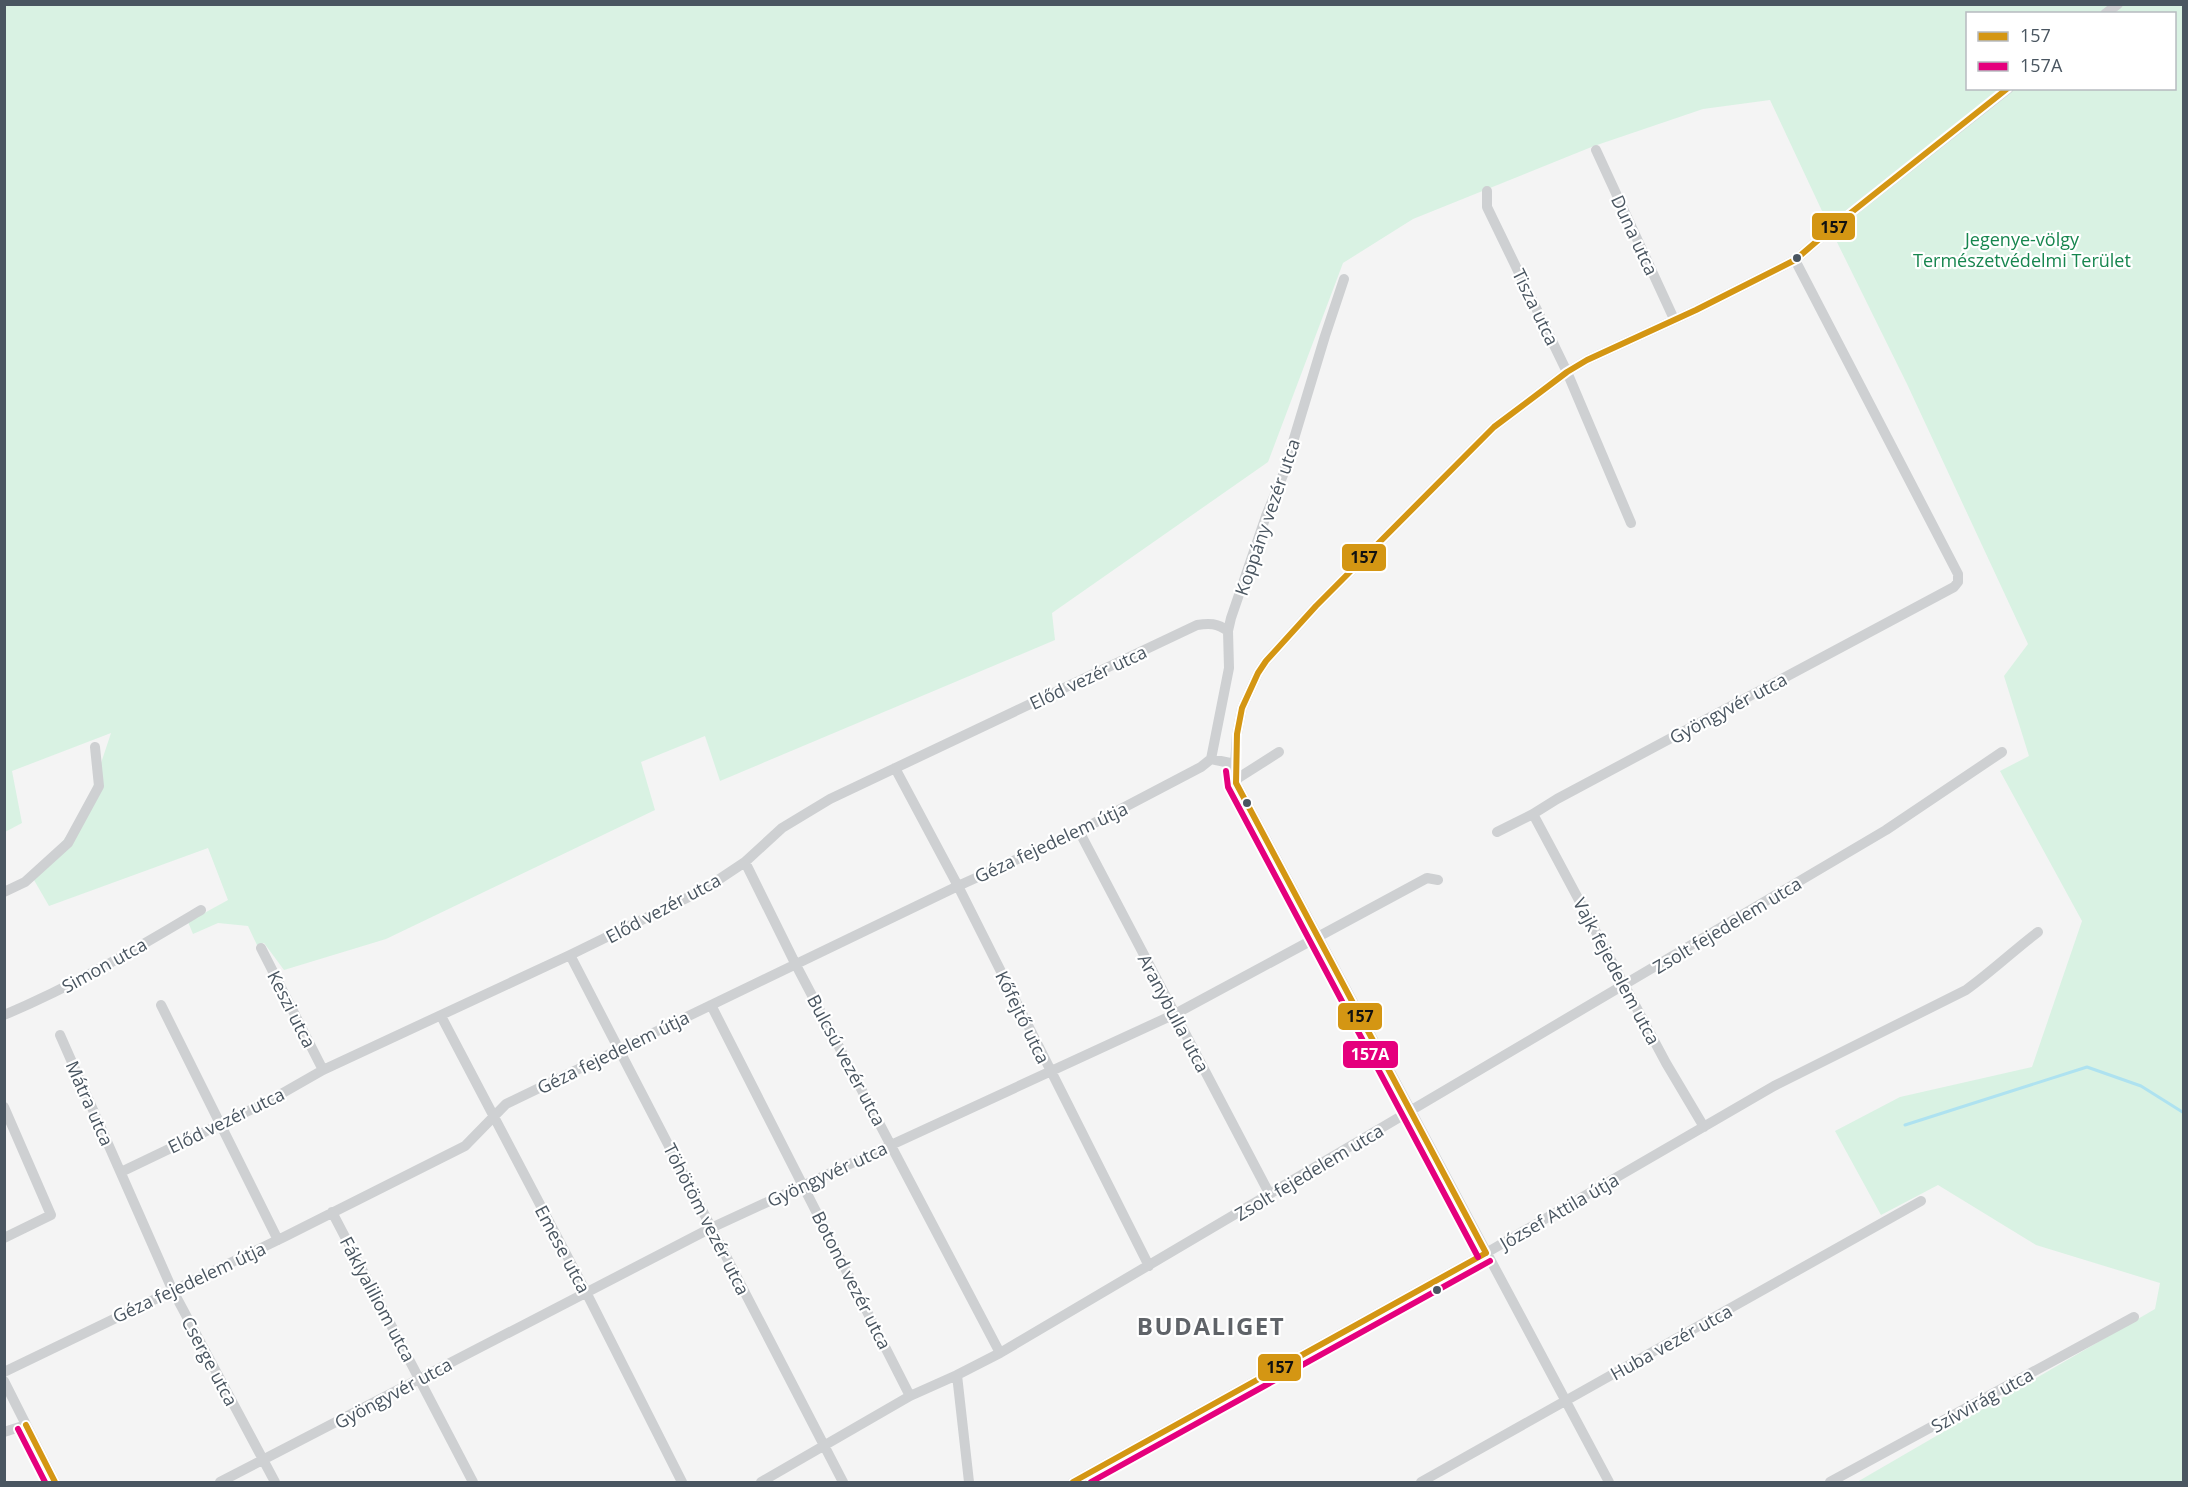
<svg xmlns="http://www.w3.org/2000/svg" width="2188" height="1487" font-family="'Open Sans',sans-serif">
	<rect width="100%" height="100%" fill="#f4f4f4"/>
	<!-- green -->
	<path fill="#d9f2e3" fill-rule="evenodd" d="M5 5H2183V1482H1857L2155 1309 2160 1283 2036 1245 1938 1185 1881 1215 1835 1131 1900 1097 2032 1067 2082 921 2000 771 2029 756 2004 676 2028 644 1907 384 1830 228 1770 100 1703 109 1594 146 1413 219 1343 263 1268 462 1052 613 1055 640 720 781 705 736 641 762 655 810 386 939 284 970 264 943 257 945 248 926 218 923 193 934 188 922 228 900 208 848 49 906 34 880 85 811 111 733 12 771 22 823 5 832ZM1968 14H2174V88H1968Z"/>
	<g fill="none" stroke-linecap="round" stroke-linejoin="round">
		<!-- stream -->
		<path stroke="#aee2f0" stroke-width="3" d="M1905 1125 2087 1067 2141 1086 2184 1113"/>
		<!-- street -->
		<path stroke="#ced0d2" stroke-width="10" d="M2105 14 2118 4
			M1596 150 1674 319
			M1487 191V207L1567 372 1631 523
			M1211 759 1229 668 1228 631 1231 618 1266 516 1283 475 1325 336 1344 279
			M1211 759 1235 764
			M895 768 958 886 1149 1266
			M1235 780 1279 752
			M1533 814 1666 1063 1704 1127
			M1079 831 1270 1195
			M1497 832 1533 814 1557 799 1954 587 1958 582V574L1795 260
			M745 862 796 965 1000 1353
			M4 892 25 882 68 843 99 786 95 747
			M261 948 323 1070
			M570 955 843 1482
			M161 1005 278 1240
			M711 1005 910 1396
			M4 1015C74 986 137 948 201 910
			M441 1016 586 1292 682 1482
			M60 1035 172 1289 275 1482
			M4 1107 51 1215 4 1238
			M121 1172 267 1102 323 1070 570 955 703 890 745 862 782 828 830 799 1197 625C1209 623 1217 623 1228 631
			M332 1212 473 1482
			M4 1372 284 1237 465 1146 506 1104 958 886 1079 831 1201 767 1211 759
			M957 1375 969 1482
			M4 1381 55 1482
			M4 1432 26 1425
			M220 1482 711 1228 1175 1014 1427 878 1438 880
			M761 1482 910 1396 957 1375 1000 1353 1886 830 2002 752
			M1073 1482 1486 1253 1774 1086 1966 990C1991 972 2013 951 2038 932
			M1421 1482 1921 1201
			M1609 1482 1236 783 1235 764 1237 734 1242 708 1258 673 1266 661 1316 606 1494 427 1567 372 1587 360 1696 310 1795 260 1838 223 2009 88
			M1830 1482 2134 1317"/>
		<defs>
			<path id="bus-1" d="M1486 1253 1236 783 1237 734 1242 708 1258 673 1266 661 1316 606 1494 427 1567 372 1587 360 1696 310 1795 260 1838 223 2008 88
				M26 1425 55 1482
				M1073 1482 1486 1253"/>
			<path id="bus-2" d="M1226 771 1228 787 1478 1257
				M18 1429 45 1482
				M1091 1482 1490 1261"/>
		</defs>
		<!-- bus-1 casing -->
		<use href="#bus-1" stroke="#fff" stroke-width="10"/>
		<!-- bus-2 casing -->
		<use href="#bus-2" stroke="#fff" stroke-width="10"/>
		<!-- bus-1 -->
		<use href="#bus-1" stroke="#d49613" stroke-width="6"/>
		<!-- bus-2 -->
		<use href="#bus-2" stroke="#e5007d" stroke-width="6"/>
	</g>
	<!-- markers -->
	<g fill="#4a5661" stroke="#fff" stroke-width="2">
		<circle cx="1797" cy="258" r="5"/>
		<circle cx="1247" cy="803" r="5"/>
		<circle cx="1437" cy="1290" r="5"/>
	</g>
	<g text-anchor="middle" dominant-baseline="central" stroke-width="4.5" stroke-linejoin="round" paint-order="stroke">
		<!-- street labels -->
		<g font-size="18" fill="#4a5661" stroke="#fff">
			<text transform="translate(1635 235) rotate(65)">Duna utca</text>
			<text transform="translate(1536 307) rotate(64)">Tisza utca</text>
			<text transform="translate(1267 517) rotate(-71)">Koppány vezér utca</text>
			<text transform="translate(1088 677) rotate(-25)">Előd vezér utca</text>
			<text transform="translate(1728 708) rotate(-28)">Gyöngyvér utca</text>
			<text transform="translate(1051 842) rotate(-25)">Géza fejedelem útja</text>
			<text transform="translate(663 908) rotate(-28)">Előd vezér utca</text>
			<text transform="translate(1727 925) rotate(-31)">Zsolt fejedelem utca</text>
			<text transform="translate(104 965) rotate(-29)">Simon utca</text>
			<text transform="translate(1617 971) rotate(62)">Vajk fejedelem utca</text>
			<text transform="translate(292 1009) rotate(63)">Keszi utca</text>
			<text transform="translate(1174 1013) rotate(62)">Aranybulla utca</text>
			<text transform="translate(1023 1017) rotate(64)">Kőfejtő utca</text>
			<text transform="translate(613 1052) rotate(-26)">Géza fejedelem útja</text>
			<text transform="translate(847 1060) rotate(62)">Bulcsú vezér utca</text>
			<text transform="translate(90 1103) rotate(66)">Mátra utca</text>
			<text transform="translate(226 1120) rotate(-26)">Előd vezér utca</text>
			<text transform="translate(1309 1172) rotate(-31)">Zsolt fejedelem utca</text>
			<text transform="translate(827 1174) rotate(-25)">Gyöngyvér utca</text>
			<text transform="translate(1559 1211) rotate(-30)">József Attila útja</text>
			<text transform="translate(707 1219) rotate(63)">Töhötöm vezér utca</text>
			<text transform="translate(563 1249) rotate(62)">Emese utca</text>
			<text transform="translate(852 1280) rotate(63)">Botond vezér utca</text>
			<text transform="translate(189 1282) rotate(-25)">Géza fejedelem útja</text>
			<text transform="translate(378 1299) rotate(62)">Fáklyaliliom utca</text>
			<text transform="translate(1671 1342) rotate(-29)">Huba vezér utca</text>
			<text transform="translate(210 1361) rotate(62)">Cserge utca</text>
			<text transform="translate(393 1393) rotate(-28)">Gyöngyvér utca</text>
			<text transform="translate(1982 1400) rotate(-29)">Szívvirág utca</text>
		</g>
		<!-- park labels -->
		<g font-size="18" fill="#17864f" stroke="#fff">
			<text x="2022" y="239">Jegenye-völgy<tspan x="2022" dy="21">Természetvédelmi Terület</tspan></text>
		</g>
		<!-- district labels -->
		<g font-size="24" font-weight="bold" letter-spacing="1.5" fill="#5f6368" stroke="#fff">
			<text x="1211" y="1325">BUDALIGET</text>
		</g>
	</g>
	<g stroke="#fff" stroke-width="2">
		<rect x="1811" y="212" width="45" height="29" rx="6" fill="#d49613"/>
		<rect x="1341" y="543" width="46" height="29" rx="6" fill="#d49613"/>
		<rect x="1337" y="1002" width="46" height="29" rx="6" fill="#d49613"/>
		<rect x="1342" y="1040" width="57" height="29" rx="6" fill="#e5007d"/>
		<rect x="1257" y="1353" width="45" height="29" rx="6" fill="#d49613"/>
	</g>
	<g font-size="16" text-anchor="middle" font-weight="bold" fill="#fff">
		<text x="1370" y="1060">157A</text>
	</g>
	<g font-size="16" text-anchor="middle" font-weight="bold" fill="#111">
		<text x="1834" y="233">157</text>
		<text x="1364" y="563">157</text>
		<text x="1360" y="1022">157</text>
		<text x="1280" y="1373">157</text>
	</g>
	<!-- border -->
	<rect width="2188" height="1487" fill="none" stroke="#4a5661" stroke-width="12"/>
	<!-- legend -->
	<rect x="1966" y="12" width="210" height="78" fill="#ffffff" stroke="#b7bbc0" stroke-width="1.5"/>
	<rect x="1978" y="32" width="30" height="9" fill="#d49613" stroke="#b7bbc0" stroke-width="1.5"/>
	<text x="2020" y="42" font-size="18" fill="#4a5661">157</text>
	<rect x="1978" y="62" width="30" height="9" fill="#e5007d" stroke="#b7bbc0" stroke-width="1.5"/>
	<text x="2020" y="72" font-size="18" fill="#4a5661">157A</text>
</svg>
